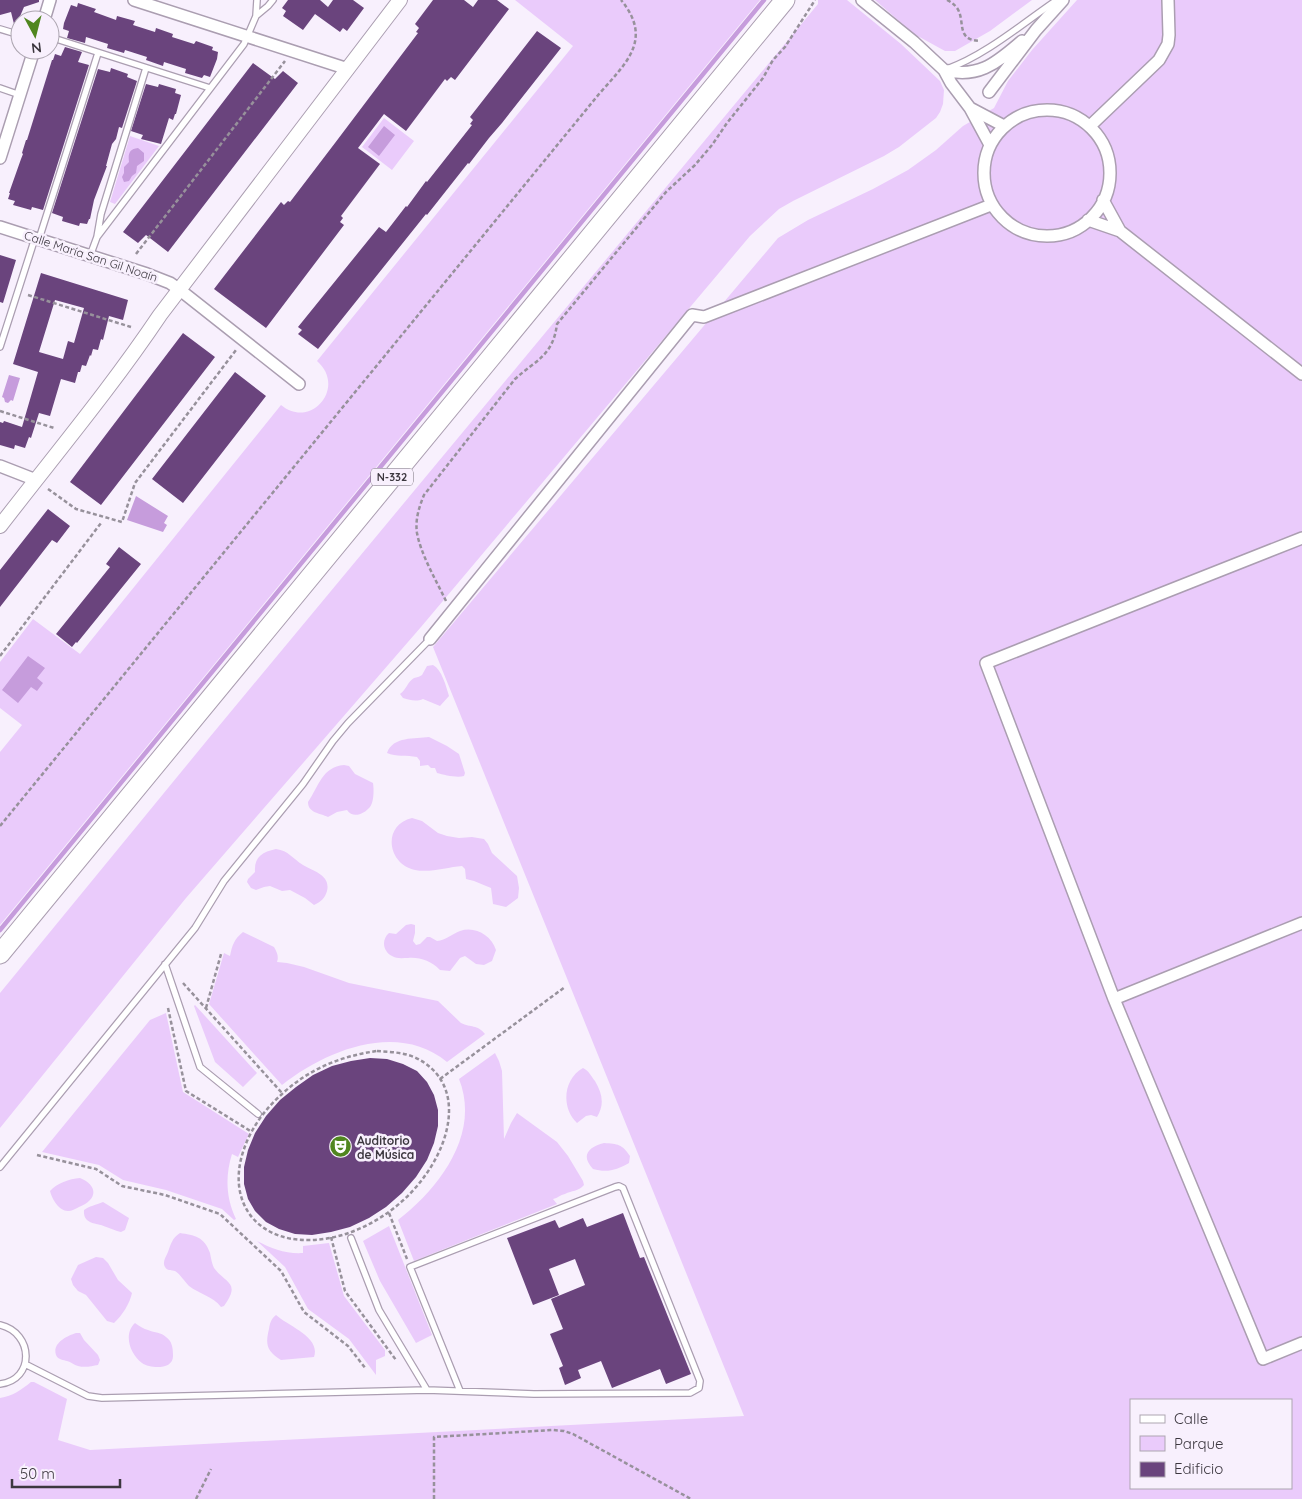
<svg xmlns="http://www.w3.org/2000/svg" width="1302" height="1499" font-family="Quicksand,sans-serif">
	<rect width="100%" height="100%" fill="#f8f0fd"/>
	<!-- green -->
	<path fill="#eacbfb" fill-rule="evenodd" d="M515 0H760L0 925V752L22 725 0 708V662L33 619 80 654 281 405C311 430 347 387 317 361L573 46Z
		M818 0H847L901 44 940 81 944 90 943 104 940 112 936 118 899 147 884 156 793 201 779 209 750 236 421 627 186 898 0 1128V993L209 738 818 4Z
		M875 0H1032L990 31 955 51H945L914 34Z
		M1077 0H1302V1499H0V1398C13 1396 21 1390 31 1382H34L67 1399 58 1440 90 1450 744 1416 433 647 778 238 808 220 873 189 908 170 936 150 963 126 994 108 1008 81 1032 50ZM1131 1400H1291V1488H1131Z
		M384 118 414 141 392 170 362 147Z
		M130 136 159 146 115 204 110 202Z
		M433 665C442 670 446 686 449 696L440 706 423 699C416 702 410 700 403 698L400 694C406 690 408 681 414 678 417 677 419 677 422 675L427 666Z
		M429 737 447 746 459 754 465 773 464 776C457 778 444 775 437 773L435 768H431L428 765 420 766V761L417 757C407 755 396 757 387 753 393 736 415 739 429 737Z
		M344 765 349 766 355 774 373 783C374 789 374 802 370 807 364 814 353 819 347 810L337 812 328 817C320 813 308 813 308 802 319 786 322 767 344 765Z
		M412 818 422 821 438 833 447 836 459 838 472 837 484 839 488 844 492 853 517 876 519 888 518 898 506 907 493 904 491 888 474 881 466 879 465 869 462 866C448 867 430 873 415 870 387 864 382 825 412 818Z
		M276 849C289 851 292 858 303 865 313 871 331 875 327 891 325 898 321 902 314 905L305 898 290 890 282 891 270 886 264 887 256 890 251 888 247 882 248 879 255 872C254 857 262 852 276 849Z
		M411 924 415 925V933L413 941 416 945 420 944 427 937H430L437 941C446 940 452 934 460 931 475 926 491 935 496 950L492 961 484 965 476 964 465 956 460 958 450 971 440 970C431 961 420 957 408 958 403 958 396 959 392 956 383 951 381 940 389 933L396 934 406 925Z
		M243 932 274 947C277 952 279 957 277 962L287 963 304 967 349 983 438 1001 461 1023C471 1028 477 1024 485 1034L447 1062C398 1021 326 1050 282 1085L209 1004 224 953 230 956C232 946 234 939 243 932Z
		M195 1005 257 1073 243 1087 215 1062 194 1006Z
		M166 1013 183 1092 249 1134 238 1157 232 1154C225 1176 226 1199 236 1219L234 1220 222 1209 166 1190 123 1180 99 1165 42 1152 150 1020Z
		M495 1053 499 1061 502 1071 504 1139 511 1123 517 1113 557 1142 568 1156 583 1181 584 1185C578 1192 572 1190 565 1194 560 1195 558 1198 553 1199L557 1204 414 1261 398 1220C439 1188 481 1134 459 1079Z
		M583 1068C589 1071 591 1076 595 1081 602 1093 605 1104 597 1117L591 1115 586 1116 577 1123C561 1108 563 1079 583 1068Z
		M604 1143C618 1144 622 1144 630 1156L629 1163C617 1170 607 1173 593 1169 580 1155 589 1147 604 1143Z
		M80 1178C99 1186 97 1200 79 1207 75 1209 72 1211 68 1211 59 1211 52 1199 50 1191 57 1183 69 1179 80 1178Z
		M103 1202 129 1218 125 1230 121 1232 117 1231C112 1229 106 1227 101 1225 92 1223 83 1222 84 1210 89 1206 96 1205 103 1202Z
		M389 1226 432 1335 416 1343 380 1281 363 1241Z
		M180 1233C194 1235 205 1237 210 1253 211 1258 212 1264 214 1268 226 1284 241 1282 224 1306L221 1307C213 1296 199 1294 189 1286 184 1281 181 1275 175 1271 172 1270 167 1271 165 1267 162 1262 166 1257 168 1252 171 1244 172 1238 180 1233Z
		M257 1241C272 1249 286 1254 303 1253V1246L329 1243 344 1296 385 1350V1356L376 1360V1375L349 1339 308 1309 285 1267Z
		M96 1257 103 1258 108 1263 118 1280 132 1293C130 1303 122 1316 114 1323L107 1321 86 1295 78 1291 73 1285 71 1279 78 1265Z
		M276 1315C288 1326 321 1337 314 1357L281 1360C267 1351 265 1345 269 1329 270 1323 271 1319 276 1315Z
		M135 1323C139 1326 144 1329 148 1330 155 1333 161 1332 166 1337 172 1341 173 1348 173 1355 174 1370 151 1369 142 1363 130 1354 123 1334 135 1323Z
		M76 1333H80L84 1340 98 1355 100 1360 98 1365C92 1366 85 1368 78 1366 74 1365 71 1362 67 1361 64 1360 58 1360 56 1355 52 1343 67 1336 76 1333Z"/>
	<!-- water -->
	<path fill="#c69cdc" d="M384 126 395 135 379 156 368 147Z
		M138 148 144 153V161L137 166 136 173 132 176 129 181 124 182 122 177 124 173V167L129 162C128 154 129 149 138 148Z
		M9 375 20 378 13 401 11 400 8 403 5 402 4 398 2 397Z
		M136 496 168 516 164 523 167 525 163 532 127 520Z
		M28 656 45 668 37 678 43 683 37 691 31 687 18 703 2 690Z"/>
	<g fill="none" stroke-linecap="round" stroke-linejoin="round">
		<!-- stream -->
		<path stroke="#c69cdc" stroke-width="4.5" d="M0 930 764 0"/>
	</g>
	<!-- building -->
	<path fill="#6a447d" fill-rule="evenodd" d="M0 0H39V2L24 7 15 28 11 12 0 15Z
		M288 0H320L328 7 333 0H353L364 8 347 31 343 28 340 32 315 14 303 30 283 16 286 11 282 8Z
		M433 0H464L473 7 478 0H497L509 9 455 80 451 77 447 81 445 79 406 131 384 114 368 135 358 148 380 164 341 216 343 218 340 222 344 225 266 328 214 289 281 202 284 205 288 201 290 202 335 143 418 33 416 32 419 28 415 24Z
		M78 3 96 9 94 12 116 20 117 16 135 21 133 25 155 32 156 28 173 34 172 37 194 44 196 41 213 47 212 50 218 52 217 59 210 77 204 75 202 78 185 73 186 69 164 62 163 66 146 60 147 57 125 50 124 53 107 48 108 44 86 37 85 43 67 38 69 31 63 29 64 23 71 5 77 7Z
		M537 31 561 48 502 123 489 138 469 164 468 163 427 215 426 214 318 349 298 334 302 330 298 327 379 227 386 232 406 206 407 207 426 181 427 182 472 125 470 124 473 120 470 117Z
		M65 47 82 52 78 62 89 65 43 210 32 207 31 210 13 205 15 201 8 199 10 193H9L21 159 23 154 22 153 26 140H27L52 60H53L55 54 61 56Z
		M253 63 275 79 283 71 298 83 168 252 146 235 138 243 123 232Z
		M111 68 128 74 127 77 137 81 122 128 119 127 116 139 112 144 106 166H107L94 200 90 219H89L87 224 80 223 79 226 62 221 63 217 52 213 98 69 110 72Z
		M146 84 158 87 159 84 176 89 175 93 181 95 176 114H175L173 120 169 118 161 144 141 139 143 135 131 131Z
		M0 255 16 260 3 303 0 302Z
		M41 273 128 300 123 320 109 316 103 340 101 339 98 350 93 349 91 356 90 355 86 366 82 365 80 372H78L75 383 61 379 50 416 39 413 31 438 29 437 25 448 15 445 14 449 0 445V422L3 423 4 421 22 427 38 372 13 364ZM55 300 84 308 74 343 68 341 63 359 39 352Z
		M183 333 215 357 101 505 70 482Z
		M235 372 266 396 183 503 152 479Z
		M48 509 70 526 57 543 52 540 0 607V570Z
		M119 547 141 564 77 643 76 642 72 647 56 634 110 567 106 564Z
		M370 1058 387 1059 403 1064 417 1071 427 1082 434 1095 438 1110V1126L434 1143 427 1160 416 1177 402 1193 386 1207 369 1218 350 1227 331 1232 312 1235 295 1234 279 1229 266 1222 255 1211 248 1199 244 1184V1167L248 1150 255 1133 266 1116 280 1100 296 1087 313 1075 332 1066 351 1061Z
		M623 1213 640 1258 644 1257 691 1374 666 1384 660 1369 612 1388 601 1361 578 1370 581 1378 565 1385 559 1368 563 1366 550 1334 563 1329 551 1299 585 1285 575 1259 549 1269 559 1295 533 1305 507 1238 555 1220 559 1228 583 1218 587 1227Z"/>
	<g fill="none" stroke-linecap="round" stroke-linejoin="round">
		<defs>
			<path id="service" d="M256 16 268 6 273 0
				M0 29 20 35
				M50 37 210 88
				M947 69C986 55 1023 23 1057 0
				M0 88 20 95
				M97 237 244 44 256 16 257 0
				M39 239 98 53
				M90 256 97 237 101 214 146 68
				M0 347 35 238
				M165 964 200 1067 258 1114
				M0 1167 195 928 224 881 303 784 333 741 348 723 430 639
				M351 1238 379 1310 427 1390
				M0 1325C34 1333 35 1380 0 1384
				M25 1364 88 1396 102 1398 427 1390 534 1394 690 1393 699 1388 700 1381 623 1188 619 1186 615 1187 410 1267 460 1391"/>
			<path id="minor" d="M134 0 348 69
				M862 0 914 42 944 70 951 83 970 108 990 145
				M44 20 50 0
				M944 70C980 79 997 62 1022 41
				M989 92 1036 30 1063 0
				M970 108 1004 126
				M984 173a63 63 0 1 1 126 0a63 63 0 1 1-126 0Z
				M1090 126 1159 60 1168 44 1169 35 1168 0
				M0 158 34 50
				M1103 200 1120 231
				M1088 220 1120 231 1302 374
				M0 227 147 274 170 283 180 290 299 384
				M0 466 36 480
				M1302 538 986 663 1114 999 1263 1359 1302 1343
				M430 639 692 315 704 317 991 205
				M1114 999 1302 923"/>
			<path id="tertiary" d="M0 526C54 456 111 388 160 315L400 0"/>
			<path id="trunk" d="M0 954 785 0"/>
		</defs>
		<!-- service casing -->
		<use href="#service" stroke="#ab9eb1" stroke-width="8"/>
		<!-- minor casing -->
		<use href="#minor" stroke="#ab9eb1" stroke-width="14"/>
		<!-- tertiary casing -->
		<use href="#tertiary" stroke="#ab9eb1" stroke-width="16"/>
		<!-- trunk casing -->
		<use href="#trunk" stroke="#ab9eb1" stroke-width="21"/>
		<!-- path -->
		<path stroke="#97919b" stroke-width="2.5" stroke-dasharray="4 2.5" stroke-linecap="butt" d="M947 0C951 2 954 4 957 8 966 21 955 40 980 41
			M136 254 285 61
			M28 295 131 327
			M0 411 54 428
			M48 489 76 509 122 522 135 483 236 350
			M446 601C436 580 421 555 417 533 415 520 419 507 424 495L515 379C536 360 553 356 557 324L666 192 695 165 712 145 727 123 763 78 773 60 785 47 815 0
			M0 656 101 523
			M0 826 599 94C625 64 654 40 621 0
			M183 983 282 1093
			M168 1008 186 1091 252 1132
			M206 1008 221 954
			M377 1051C389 1052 402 1052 414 1057 466 1081 452 1140 424 1177 399 1212 353 1240 309 1240 255 1241 226 1200 244 1149 251 1128 266 1108 282 1094 309 1069 341 1056 377 1051Z
			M440 1079 565 987
			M37 1155 96 1169 122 1186 165 1195 220 1214 281 1271 304 1312 348 1346 366 1369
			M389 1213 407 1259
			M331 1237 345 1291 396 1360
			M196 1499 211 1469
			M434 1499V1437L553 1430 564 1431 573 1434 691 1499"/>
		<!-- service -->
		<use href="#service" stroke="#fff" stroke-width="5.5"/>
		<!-- minor -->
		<use href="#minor" stroke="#fff" stroke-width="11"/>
		<!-- tertiary -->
		<use href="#tertiary" stroke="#fff" stroke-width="14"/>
		<!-- trunk -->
		<use href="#trunk" stroke="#fff" stroke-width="19"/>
	</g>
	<!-- icons -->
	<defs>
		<symbol id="theatre-disc" viewBox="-11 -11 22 22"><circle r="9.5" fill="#50861f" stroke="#f8f0fd"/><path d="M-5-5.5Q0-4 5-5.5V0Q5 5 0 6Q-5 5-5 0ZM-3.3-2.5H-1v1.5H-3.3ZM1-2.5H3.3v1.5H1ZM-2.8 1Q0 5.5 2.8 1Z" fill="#fff"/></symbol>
	</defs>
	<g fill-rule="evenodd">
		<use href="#theatre-disc" x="328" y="1134" width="25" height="25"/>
	</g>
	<g text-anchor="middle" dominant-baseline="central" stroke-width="5" stroke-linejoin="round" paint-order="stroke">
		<!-- shield labels -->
		<rect fill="#f8f0fd" stroke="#746e78" stroke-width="1" x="371" y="468.5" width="42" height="17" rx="4"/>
		<g font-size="11" font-weight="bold" fill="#3c373f">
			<text x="392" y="477">N-332</text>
		</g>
		<!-- street labels -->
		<g font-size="12" fill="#3c373f" stroke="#f8f0fd">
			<text transform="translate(91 256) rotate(18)">Calle María San Gil Noaín</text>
		</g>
		<!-- poi labels -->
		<g font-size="12" font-weight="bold" fill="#3c373f" stroke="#f8f0fd" text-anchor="start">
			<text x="357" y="1140">Auditorio<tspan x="357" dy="14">de Música</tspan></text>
		</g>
	</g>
	<!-- legend -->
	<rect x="1130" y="1399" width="162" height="90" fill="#f8f0fd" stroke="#ada6b1"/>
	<rect x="1140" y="1415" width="25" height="8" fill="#ffffff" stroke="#ada6b1"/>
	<text x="1174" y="1424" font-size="15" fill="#3c373f">Calle</text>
	<rect x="1140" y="1436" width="25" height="15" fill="#eacbfb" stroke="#ada6b1"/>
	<text x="1174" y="1449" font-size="15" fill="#3c373f">Parque</text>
	<rect x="1140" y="1462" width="25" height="15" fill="#6a447d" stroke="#ada6b1"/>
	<text x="1174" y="1474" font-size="15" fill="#3c373f">Edificio</text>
	<!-- north arrow -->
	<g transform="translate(35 35) rotate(173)"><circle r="24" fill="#f8f0fd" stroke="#ada6b1"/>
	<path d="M0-4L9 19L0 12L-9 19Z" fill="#50861f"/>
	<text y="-8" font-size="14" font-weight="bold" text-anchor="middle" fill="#3c373f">N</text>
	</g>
	<!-- scale -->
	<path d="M12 1479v8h108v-8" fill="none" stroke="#3c373f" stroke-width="2.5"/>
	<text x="20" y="1479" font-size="15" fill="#3c373f" stroke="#f8f0fd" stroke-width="4" paint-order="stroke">50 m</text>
</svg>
